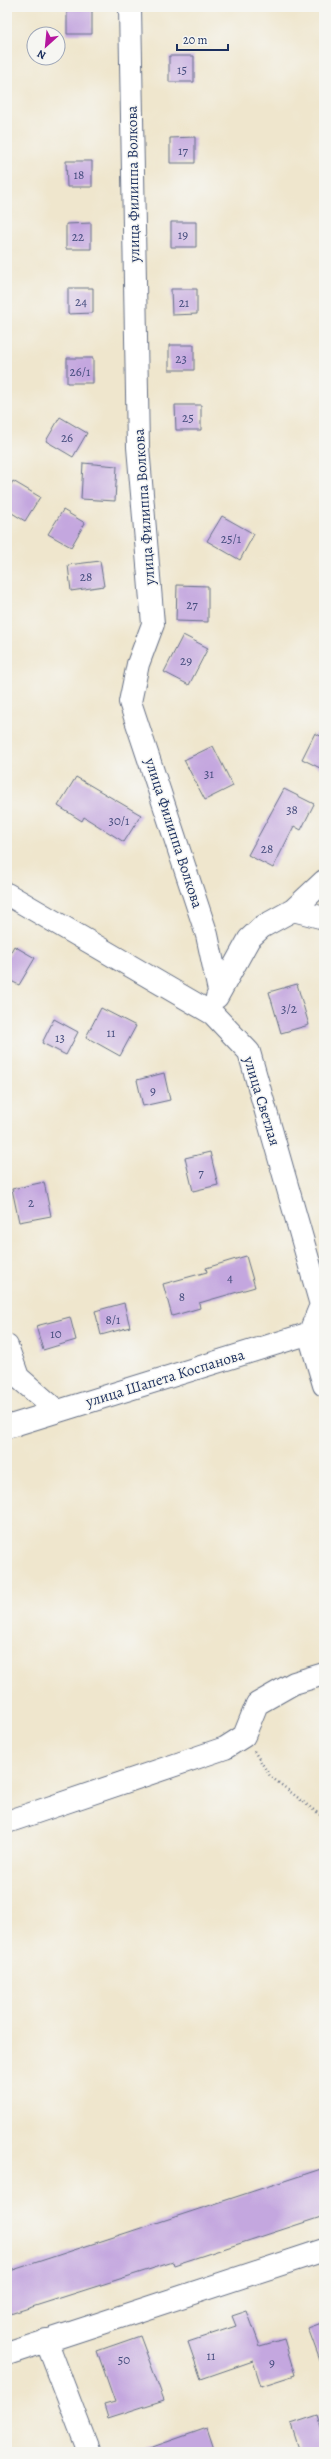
<svg xmlns="http://www.w3.org/2000/svg" width="331" height="2459" font-family="Alegreya,serif">
	<rect width="100%" height="100%" fill="#f6f6f2"/>
	<filter id="ink" filterUnits="userSpaceOnUse"><feTurbulence type="fractalNoise" baseFrequency=".025" numOctaves="2"/><feDisplacementMap in="SourceGraphic" scale="8" xChannelSelector="R" yChannelSelector="G"/><feConvolveMatrix kernelMatrix="1 2 1 2 8 2 1 2 1" color-interpolation-filters="sRGB"/></filter>
	<filter id="wash" filterUnits="userSpaceOnUse"><feTurbulence type="fractalNoise" baseFrequency=".012" numOctaves="4" result="noise"/><feDisplacementMap in="SourceGraphic" scale="16" xChannelSelector="R" yChannelSelector="G"/><feGaussianBlur stdDeviation="0.9" result="paint"/><feColorMatrix in="noise" values="0 0 0 0 0 0 0 0 0 0 0 0 0 0 0 0 0 1.4 0 .05"/><feComposite in="paint" operator="in"/></filter>
	<g filter="url(#wash)">
		<rect width="100%" height="100%" fill="#efe6cd"/>
		<g id="blocks">
			<!-- building -->
			<path fill="#c4a7df" d="M67 8H92V34H67Z
				M169 56H194V82H169Z
				M195 137V163H170V138Z
				M66 161H92V187H67Z
				M171 222H196V247H171Z
				M91 223V249H66V224Z
				M68 288H93V313L68 314Z
				M171 289H197V314L172 315Z
				M169 345H194V370H169Z
				M67 358H93V383H67Z
				M175 405H201V430H176Z
				M60 417 87 433 73 457 46 441Z
				M83 463 117 466 115 501 81 499Z
				M13 481 40 497 25 521 7 510V492Z
				M63 510 85 523 71 547 48 534Z
				M222 516 254 534 240 560 207 541Z
				M100 561 104 586 71 591 68 565Z
				M177 585 208 586V622L176 621Z
				M183 635 208 648 189 685 164 672Z
				M315 733 324 738V770L302 759Z
				M213 746 233 786 205 800 184 760Z
				M76 777 141 815 124 842 84 817 82 821 58 806Z
				M284 789 314 804 301 830 294 826 273 868 248 855Z
				M14 946 35 958 19 985 7 979V959Z
				M297 984 309 1025 281 1033 269 992Z
				M101 1008 136 1026 120 1056 86 1037Z
				M54 1019 78 1032 66 1055 42 1043Z
				M164 1073 170 1100 143 1106 137 1080Z
				M210 1152 218 1185 193 1191 185 1158Z
				M44 1182 51 1216 19 1222 12 1189Z
				M246 1256 255 1287 199 1303 200 1308 172 1316 163 1284 207 1272 206 1268Z
				M124 1303 130 1327 101 1335 95 1311Z
				M70 1317 76 1340 43 1350 36 1326Z
				M324 2168V2216L174 2265 173 2262 7 2315V2272Z
				M247 2311 260 2346 284 2339 295 2375 261 2386 253 2361 201 2379 188 2342 236 2326 232 2316Z
				M324 2322V2366H322L308 2328Z
				M140 2336 164 2400 108 2418 104 2405 115 2402 97 2351Z
				M318 2415 324 2434V2450L300 2452 291 2424Z
				M207 2428 215 2452H145L144 2450Z"/>
		</g>
	</g>
	<g filter="url(#ink)">
		<use href="#blocks" fill-opacity="0" stroke="#656f85" stroke-width="1"/>
		<g fill="none" stroke-linecap="round" stroke-linejoin="round">
			<defs>
				<path id="minor" d="M130 7 138 447 153 624 138 664 130 702 207 935 219 991
					M7 894 213 1014 249 1052 321 1305 309 1334 324 1385
					M293 910 324 918
					M217 997 249 939 262 927 293 910 324 881
					M7 1346 18 1377 57 1411
					M7 1427 323 1329
					M7 1822 225 1748 244 1736 257 1704 294 1683 324 1674
					M46 2340 89 2452
					M7 2354 324 2250"/>
			</defs>
			<!-- minor casing -->
			<use href="#minor" stroke="#656f85" stroke-width="24"/>
			<!-- path -->
			<path stroke="#656f85" stroke-width="2.5" stroke-dasharray="1 3" stroke-linecap="butt" d="M254 1751 270 1776 324 1818"/>
			<!-- minor -->
			<use href="#minor" stroke="#fff" stroke-width="22"/>
		</g>
	</g>
	<g text-anchor="middle" dominant-baseline="central" stroke-width="3" stroke-linejoin="round" paint-order="stroke">
		<!-- number labels -->
		<g font-size="13" fill="#454d7e">
			<text x="182" y="69">15</text>
			<text x="183" y="150">17</text>
			<text x="79" y="174">18</text>
			<text x="183" y="234">19</text>
			<text x="78" y="236">22</text>
			<text x="81" y="301">24</text>
			<text x="184" y="302">21</text>
			<text x="181" y="358">23</text>
			<text x="80" y="371">26/1</text>
			<text x="188" y="417">25</text>
			<text x="67" y="437">26</text>
			<text x="231" y="538">25/1</text>
			<text x="86" y="576">28</text>
			<text x="192" y="604">27</text>
			<text x="186" y="660">29</text>
			<text x="209" y="773">31</text>
			<text x="292" y="809">38</text>
			<text x="119" y="820">30/1</text>
			<text x="267" y="848">28</text>
			<text x="289" y="1008">3/2</text>
			<text x="111" y="1032">11</text>
			<text x="60" y="1037">13</text>
			<text x="153" y="1090">9</text>
			<text x="201" y="1172">7</text>
			<text x="31" y="1202">2</text>
			<text x="230" y="1277">4</text>
			<text x="182" y="1296">8</text>
			<text x="113" y="1319">8/1</text>
			<text x="56" y="1333">10</text>
			<text x="211" y="2355">11</text>
			<text x="124" y="2359">50</text>
			<text x="272" y="2362">9</text>
		</g>
		<!-- street labels -->
		<g font-size="15" fill="#1b2f5e" stroke="#f6f6f2">
			<text transform="translate(133 184) rotate(-91)">улица Филиппа Волкова</text>
			<text transform="translate(144 507) rotate(-94)">улица Филиппа Волкова</text>
			<text transform="translate(174 833) rotate(72)">улица Филиппа Волкова</text>
			<text transform="translate(262 1101) rotate(73)">улица Светлая</text>
			<text transform="translate(165 1378) rotate(-17)">улица Шапета Коспанова</text>
		</g>
	</g>
	<!-- margin -->
	<rect width="331" height="2459" fill="none" stroke="#f6f6f2" stroke-width="24"/>
	<!-- north arrow -->
	<g transform="translate(46 46) rotate(207)"><circle r="19" fill="#f6f6f2" stroke="#9ea6b7"/>
	<path d="M0-3L7 15L0 10L-7 15Z" fill="#b5179e"/>
	<text y="-6" font-size="11" font-weight="bold" text-anchor="middle" fill="#1b2f5e">N</text>
	</g>
	<!-- scale -->
	<path d="M177 44v6h51v-6" fill="none" stroke="#1b2f5e" stroke-width="2"/>
	<text x="183" y="44" font-size="12" fill="#1b2f5e" stroke="#f6f6f2" stroke-width="3" paint-order="stroke">20 m</text>
</svg>
